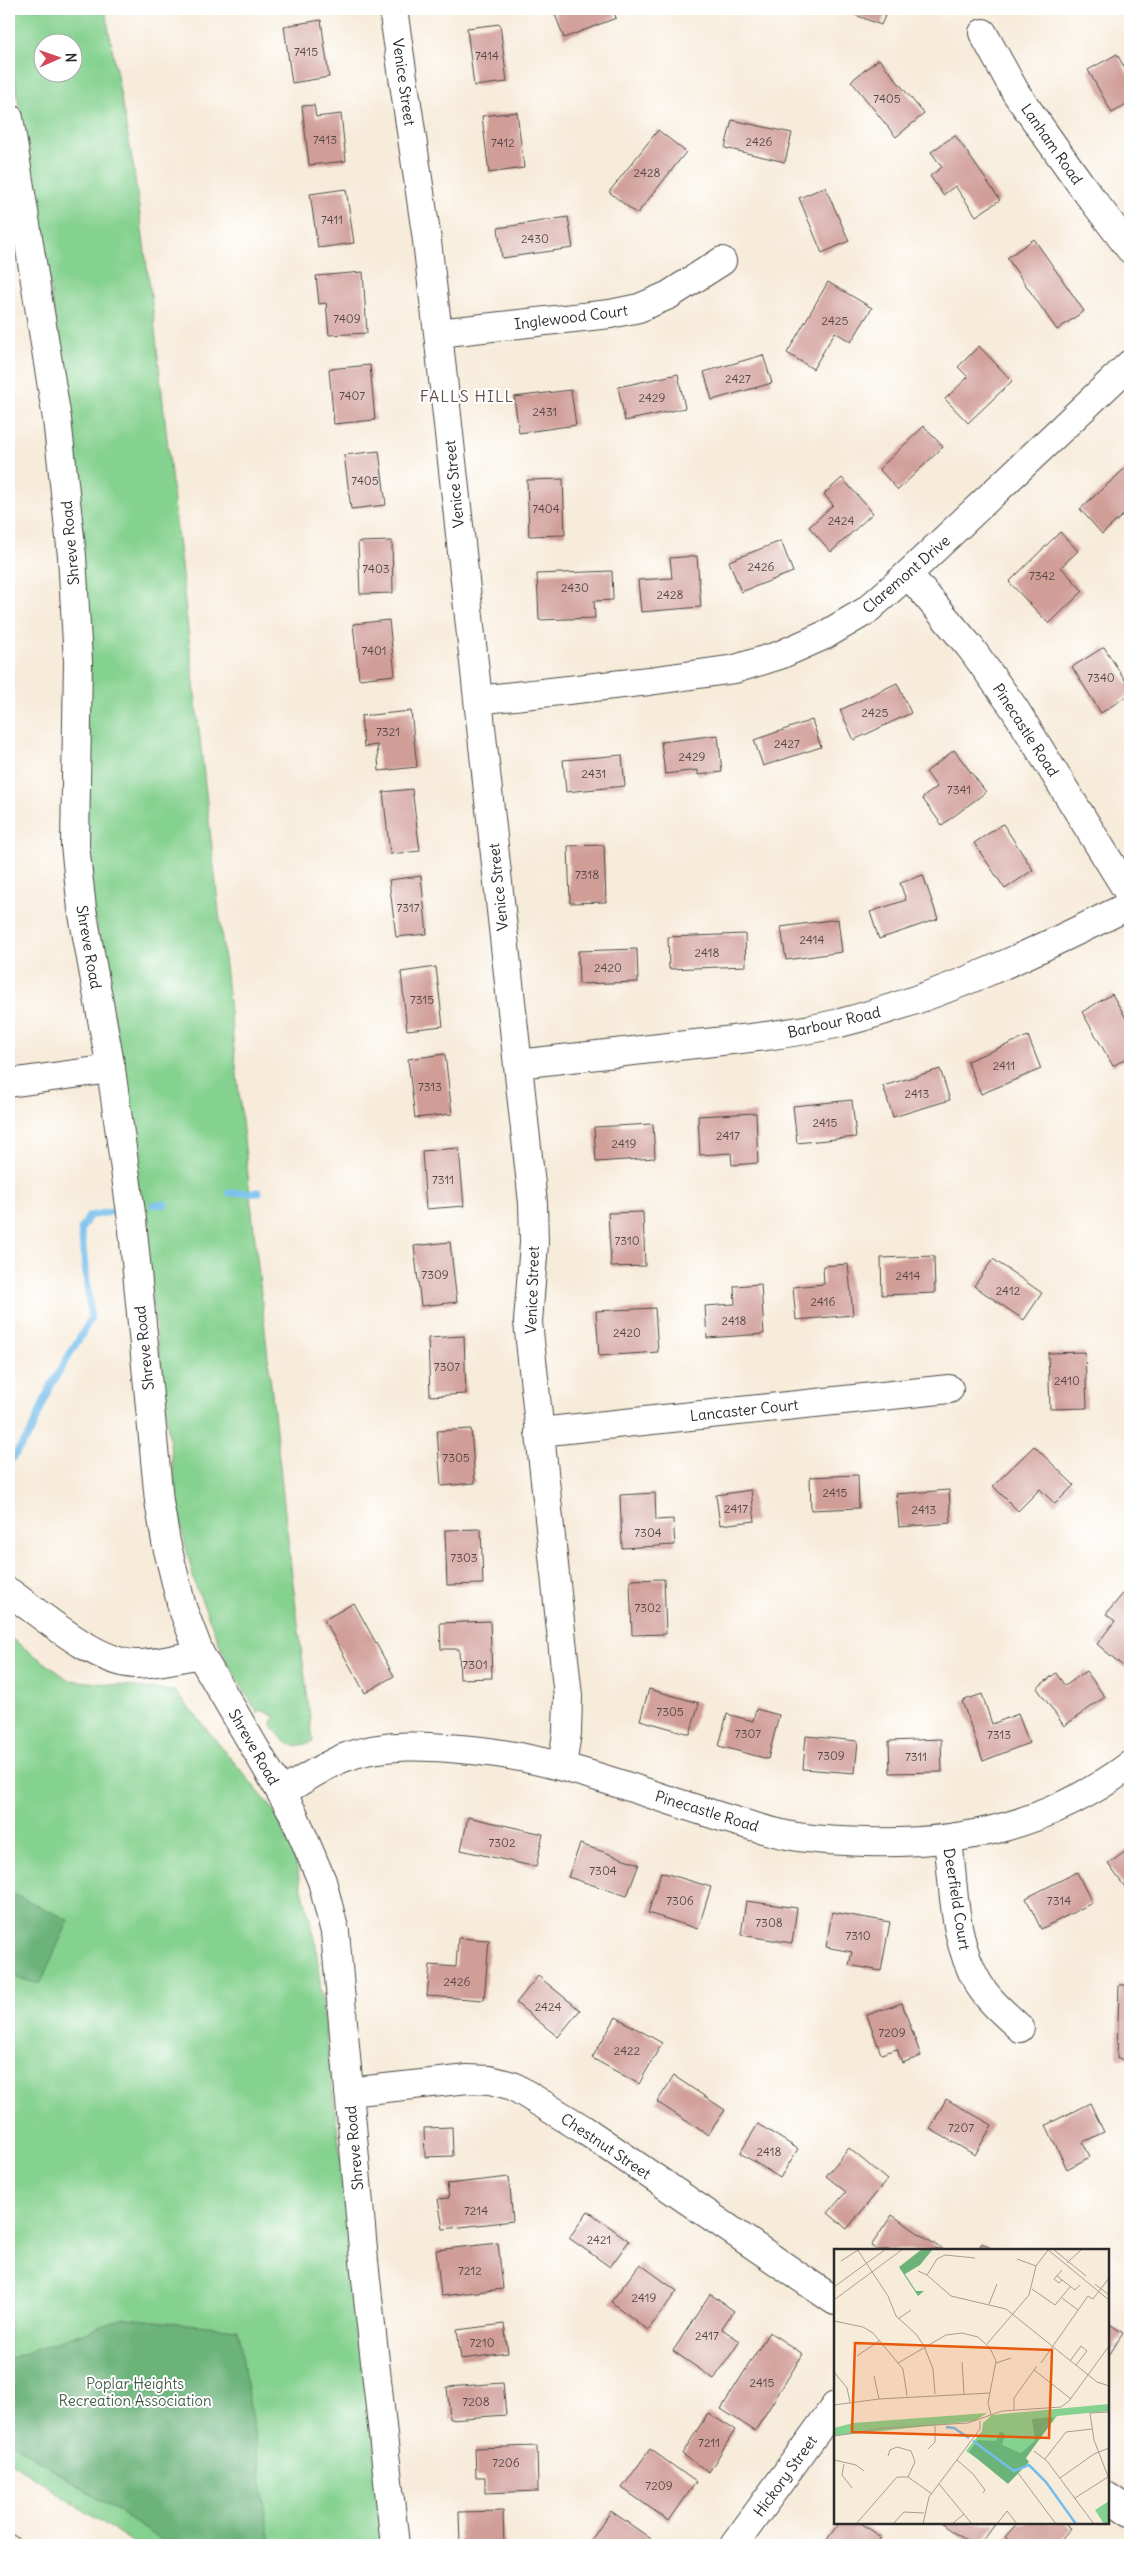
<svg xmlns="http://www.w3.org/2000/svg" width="1139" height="2554" font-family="Delius,sans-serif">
	<rect width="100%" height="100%" fill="#fff"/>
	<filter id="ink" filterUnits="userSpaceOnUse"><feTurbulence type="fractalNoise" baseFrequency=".02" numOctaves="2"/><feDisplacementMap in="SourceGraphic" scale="10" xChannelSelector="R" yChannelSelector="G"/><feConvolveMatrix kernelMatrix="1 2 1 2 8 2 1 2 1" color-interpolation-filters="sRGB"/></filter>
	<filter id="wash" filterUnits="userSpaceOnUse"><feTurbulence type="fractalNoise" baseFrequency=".0096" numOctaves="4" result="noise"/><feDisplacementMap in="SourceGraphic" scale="20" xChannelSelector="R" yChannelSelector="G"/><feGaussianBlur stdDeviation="1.12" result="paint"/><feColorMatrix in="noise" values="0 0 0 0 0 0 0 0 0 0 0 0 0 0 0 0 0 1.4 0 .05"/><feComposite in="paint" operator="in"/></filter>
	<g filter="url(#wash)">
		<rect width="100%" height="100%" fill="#f7ebd9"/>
		<!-- green -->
		<path fill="#85d18f" stroke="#587e5d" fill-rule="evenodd" d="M9 9H105L133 164 153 311 292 1576 313 1741C291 1751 284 1743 272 1725L274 1716 261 1710 258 1714 227 1662 195 1584 179 1518 124 1070 91 896 61 362 43 236 9 50ZM42 42H72V72H42Z
			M9 1637 69 1680 175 1691 272 1808 292 1850 315 1939 386 2545H137L9 2461Z"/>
		<!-- forest -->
		<path fill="#6cb37a" stroke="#4c6f52" d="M9 1892 69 1920 40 1984 9 1976Z
			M125 2318 238 2329 271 2545H169L9 2441V2359Z"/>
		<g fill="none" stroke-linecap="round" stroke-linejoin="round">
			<!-- stream -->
			<path stroke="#73bdec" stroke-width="7" d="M229 1193 259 1192
				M153 1205 165 1204
				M9 1463 30 1434 51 1385 91 1319 81 1230 89 1216 111 1212"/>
		</g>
		<g id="blocks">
			<!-- building -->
			<path fill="#d09d97" d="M553 9H613L616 18 564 38Z
				M849 9H888L881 25 848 12Z
				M321 20 329 77 292 83 284 26Z
				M500 24 507 82 474 86 467 28Z
				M1117 54 1130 78V103L1112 113 1088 70Z
				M879 59 924 114 896 137 851 81Z
				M314 105 316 117 341 114 346 161 309 165 302 106Z
				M517 112 524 168 489 173 482 116Z
				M732 120 792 133 785 162 725 148Z
				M658 130 686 152 637 214 609 192Z
				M955 135 1000 200 976 216 955 186 943 195 930 176 942 167 931 152Z
				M825 187 849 241 822 253 799 198Z
				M346 189 354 243 318 248 310 194Z
				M568 217 573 248 502 258 498 228Z
				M1034 239 1084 311 1057 330 1007 258Z
				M363 272 367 333 329 335 326 303 319 304 316 276Z
				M828 282 872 308 851 342 835 332 813 369 787 353Z
				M979 346 1012 381 968 423 945 399 968 377 958 367Z
				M763 355 772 383 712 400 704 372Z
				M370 365 375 420 334 424 329 369Z
				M678 374 685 408 625 421 618 387Z
				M571 390 576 425 519 433 514 397Z
				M924 426 943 447 898 490 879 469Z
				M379 451 386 505 351 509 344 455Z
				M1130 464V509L1102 534 1080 509Z
				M842 478 873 513 831 552 809 527 833 505 824 494Z
				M563 479 565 535 529 536 527 480Z
				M1060 532 1078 551 1061 567 1083 591 1049 624 1009 582Z
				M392 541 393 593 360 594 358 542Z
				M781 541 793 572 741 592 729 561Z
				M697 556 701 607 641 612 638 580 672 578 670 558Z
				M612 571 613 600 594 601 595 618 539 620 537 574Z
				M389 620 395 675 359 679 353 624Z
				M1104 647 1130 688V694L1101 713 1072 667Z
				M897 683 911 713 854 740 840 710Z
				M411 711 417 767 379 771 377 745 364 747 361 716Z
				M812 720 821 747 763 766 754 740Z
				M718 735 722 772 698 775V770L665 774 661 742Z
				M954 750 986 792 942 825 922 798 937 787 926 772Z
				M622 755 625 786 566 792 563 760Z
				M412 789 420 851 390 854 383 792Z
				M1003 824 1033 870 1005 889 974 843Z
				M604 845 606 902 570 903 568 846Z
				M923 875 938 919 879 939 870 912 906 900 900 883Z
				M421 876 427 934 396 937 389 880Z
				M838 919 842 952 786 960 781 927Z
				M745 934 746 966 669 969 668 937Z
				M637 949 638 982 579 984 578 951Z
				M436 967 443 1026 407 1030 401 972Z
				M1112 994 1130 1025V1056L1113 1066 1082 1012Z
				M1028 1036 1041 1069 981 1094 967 1061Z
				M445 1054 452 1114 415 1118 408 1059Z
				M940 1069 950 1100 893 1117 883 1086Z
				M852 1100 856 1137 797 1143 793 1106Z
				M756 1113 758 1163 732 1165 731 1153 700 1155 698 1116Z
				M653 1124 655 1158 596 1162 594 1127Z
				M459 1148 464 1206 426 1209 422 1151Z
				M643 1212 645 1266 611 1267 608 1213Z
				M450 1242 457 1302 421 1306 414 1246Z
				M934 1256 935 1293 882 1295 881 1258Z
				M993 1259 1042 1293 1024 1320 974 1286Z
				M848 1264 853 1315 796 1320 793 1287 824 1284 823 1266Z
				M761 1284 764 1334 707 1338 705 1306 735 1304 734 1286Z
				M655 1308 658 1352 599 1356 596 1311Z
				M464 1336 466 1394 430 1396 428 1338Z
				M1085 1352 1087 1408 1050 1409 1048 1353Z
				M471 1429 475 1483 441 1486 437 1431Z
				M1034 1446 1074 1485 1055 1504 1040 1489 1018 1511 993 1486Z
				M858 1475 859 1508 811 1510 810 1477Z
				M751 1490 755 1521 720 1525 716 1495Z
				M949 1490 951 1523 899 1527 896 1494Z
				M655 1493 656 1520 673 1519 675 1545 622 1548 620 1495Z
				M481 1529 483 1584 447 1585 445 1530Z
				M664 1579 666 1634 632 1635 630 1580Z
				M1127 1589 1130 1592V1672L1097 1644 1115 1621 1106 1614Z
				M354 1603 394 1676 365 1693 324 1620Z
				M490 1621 492 1678 460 1679 459 1649H441L440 1623Z
				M1086 1671 1105 1697 1064 1726 1037 1688 1056 1673 1065 1686Z
				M649 1689 699 1703 690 1734 640 1720Z
				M982 1694 992 1724 1018 1714 1029 1743 983 1761 962 1701Z
				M756 1709 779 1715 768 1759 719 1746 727 1714 753 1721Z
				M806 1736 858 1741 855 1773 803 1769Z
				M941 1739 942 1772 890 1773 889 1741Z
				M468 1817 543 1834 536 1867 461 1850Z
				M580 1844 639 1864 627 1896 568 1877Z
				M1130 1848V1894L1108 1864Z
				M661 1872 711 1887 698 1929 648 1913Z
				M1077 1872 1092 1903 1041 1929 1026 1898Z
				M746 1901 797 1908 792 1943 741 1935Z
				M832 1912 890 1922 881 1971 849 1965 852 1952 826 1947Z
				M458 1938 489 1940 484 2000 427 1996 430 1965 456 1967Z
				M538 1976 580 2010 558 2037 516 2003Z
				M1119 1985H1130V2059H1117Z
				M902 2003 921 2056 902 2063 897 2049 881 2054 867 2015Z
				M616 2017 662 2043 639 2084 592 2058Z
				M674 2076 725 2110 708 2135 657 2102Z
				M946 2099 992 2125 975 2155 930 2129Z
				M1090 2103 1104 2132 1083 2142 1090 2157 1067 2169 1046 2125Z
				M758 2124 798 2149 780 2178 740 2153Z
				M452 2127 453 2156 425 2157 424 2128Z
				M849 2148 887 2180 847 2229 828 2213 846 2192 826 2176Z
				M509 2177 513 2221 443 2229 438 2199 449 2198 447 2184Z
				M588 2211 629 2241 610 2267 569 2238Z
				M892 2215 943 2250H877L871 2246Z
				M498 2243 503 2289 441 2296 436 2250Z
				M982 2243 994 2250H978Z
				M640 2264 677 2291 648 2330 611 2302Z
				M710 2294 734 2311 722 2329 740 2341 714 2379 673 2351Z
				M1108 2323 1123 2333 1108 2357Z
				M504 2324 508 2353 461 2359 457 2330Z
				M769 2332 803 2354 755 2431 721 2409Z
				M503 2383 506 2415 450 2419 447 2387Z
				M708 2413 735 2430 709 2472 682 2454Z
				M537 2446 538 2491 485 2493V2477H476L475 2448Z
				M650 2449 696 2482 669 2521 622 2488Z
				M503 2511 504 2545H460L459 2512Z
				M611 2511 660 2545H588Z
				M839 2523H861L881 2537 876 2545H823Z
				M941 2523H996L980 2545H972Z
				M1018 2523H1064L1071 2528 1056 2545H1016L1006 2537Z
				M9 2532 19 2539 16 2545H9Z"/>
		</g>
	</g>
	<g filter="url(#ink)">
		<use href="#blocks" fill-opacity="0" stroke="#4a4845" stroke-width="1"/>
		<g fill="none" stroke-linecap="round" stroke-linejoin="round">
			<defs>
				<path id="minor" d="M393 9 426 233 438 333 533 1203 534 1243 528 1322 568 1696 567 1733 562 1766
					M983 33 1016 93 1082 186 1130 249
					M438 333 610 314 639 308 669 295 722 261
					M908 574 970 647 1014 708 1130 895
					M478 700 649 681 735 669 780 655 825 635 866 611 908 574 1130 364
					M518 1064C577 1057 636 1051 695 1044 743 1039 792 1034 840 1023 942 997 1037 951 1130 905
					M9 1083 111 1069
					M539 1432 949 1389
					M9 1592C42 1615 95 1662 135 1664 156 1664 179 1658 200 1654
					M281 1793C301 1781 322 1767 343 1758 384 1742 429 1746 472 1750 579 1760 677 1809 782 1834 809 1840 838 1841 866 1842 964 1845 1051 1824 1130 1765
					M948 1840C954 1887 953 1941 978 1983 989 2001 1005 2014 1020 2028
					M349 2092 468 2079 490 2080 513 2086 583 2129 835 2301
					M1108 2497 1130 2512
					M734 2545 835 2406"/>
				<path id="secondary" d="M9 118 57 419 72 556 78 661 75 845 82 909 111 1069 132 1220 159 1501 166 1542 182 1607 200 1654 293 1813 322 1881 335 1932 364 2261 395 2545"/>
			</defs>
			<!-- minor casing -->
			<use href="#minor" stroke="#4a4845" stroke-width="30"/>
			<!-- secondary casing -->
			<use href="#secondary" stroke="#4a4845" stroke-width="30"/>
			<!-- minor -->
			<use href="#minor" stroke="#fff" stroke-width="28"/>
			<!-- secondary -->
			<use href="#secondary" stroke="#fff" stroke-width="28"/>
		</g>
	</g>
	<g text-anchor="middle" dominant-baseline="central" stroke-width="4" stroke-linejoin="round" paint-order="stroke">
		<!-- number labels -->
		<g font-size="12" fill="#544846">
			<text x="306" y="51">7415</text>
			<text x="487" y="55">7414</text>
			<text x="887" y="98">7405</text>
			<text x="325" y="139">7413</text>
			<text x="759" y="141">2426</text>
			<text x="503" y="142">7412</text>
			<text x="647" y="172">2428</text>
			<text x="332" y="219">7411</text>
			<text x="535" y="238">2430</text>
			<text x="347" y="318">7409</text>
			<text x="835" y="320">2425</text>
			<text x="738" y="378">2427</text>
			<text x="352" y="395">7407</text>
			<text x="652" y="397">2429</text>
			<text x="545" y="411">2431</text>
			<text x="365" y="480">7405</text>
			<text x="546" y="508">7404</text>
			<text x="841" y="520">2424</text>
			<text x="761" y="566">2426</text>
			<text x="376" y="568">7403</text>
			<text x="1042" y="575">7342</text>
			<text x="575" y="587">2430</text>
			<text x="670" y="594">2428</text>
			<text x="374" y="650">7401</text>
			<text x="1101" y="677">7340</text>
			<text x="875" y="712">2425</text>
			<text x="388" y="731">7321</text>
			<text x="787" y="743">2427</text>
			<text x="692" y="756">2429</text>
			<text x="594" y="773">2431</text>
			<text x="959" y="789">7341</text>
			<text x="587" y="874">7318</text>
			<text x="408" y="907">7317</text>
			<text x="812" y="939">2414</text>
			<text x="707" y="952">2418</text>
			<text x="608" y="967">2420</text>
			<text x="422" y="999">7315</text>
			<text x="1004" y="1065">2411</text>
			<text x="430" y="1086">7313</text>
			<text x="917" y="1093">2413</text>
			<text x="825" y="1122">2415</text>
			<text x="728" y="1135">2417</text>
			<text x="624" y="1143">2419</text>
			<text x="443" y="1179">7311</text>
			<text x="627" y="1240">7310</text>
			<text x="435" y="1274">7309</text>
			<text x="908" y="1275">2414</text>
			<text x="1008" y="1290">2412</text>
			<text x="823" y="1301">2416</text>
			<text x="734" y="1320">2418</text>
			<text x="627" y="1332">2420</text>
			<text x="447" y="1366">7307</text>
			<text x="1067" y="1380">2410</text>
			<text x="456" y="1457">7305</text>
			<text x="835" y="1492">2415</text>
			<text x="736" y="1508">2417</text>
			<text x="924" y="1509">2413</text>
			<text x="648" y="1532">7304</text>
			<text x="464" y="1557">7303</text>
			<text x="648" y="1607">7302</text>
			<text x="475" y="1664">7301</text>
			<text x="670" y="1711">7305</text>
			<text x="748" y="1733">7307</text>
			<text x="999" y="1734">7313</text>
			<text x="831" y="1755">7309</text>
			<text x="916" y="1756">7311</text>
			<text x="502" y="1842">7302</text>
			<text x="603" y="1870">7304</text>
			<text x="680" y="1900">7306</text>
			<text x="1059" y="1900">7314</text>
			<text x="769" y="1922">7308</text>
			<text x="858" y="1935">7310</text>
			<text x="457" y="1981">2426</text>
			<text x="548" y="2006">2424</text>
			<text x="892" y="2032">7209</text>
			<text x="627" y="2050">2422</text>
			<text x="961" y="2127">7207</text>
			<text x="769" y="2151">2418</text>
			<text x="476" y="2210">7214</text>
			<text x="599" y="2239">2421</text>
			<text x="470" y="2270">7212</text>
			<text x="644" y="2297">2419</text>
			<text x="707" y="2335">2417</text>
			<text x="482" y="2342">7210</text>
			<text x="762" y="2382">2415</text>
			<text x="476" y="2401">7208</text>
			<text x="709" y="2442">7211</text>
			<text x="506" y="2462">7206</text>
			<text x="659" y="2485">7209</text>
		</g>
		<!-- street labels -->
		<g font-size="15" fill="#2b2b2b" stroke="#fff">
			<text transform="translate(404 82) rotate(82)">Venice Street</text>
			<text transform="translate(1052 144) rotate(55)">Lanham Road</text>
			<text transform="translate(571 317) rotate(-7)">Inglewood Court</text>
			<text transform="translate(454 484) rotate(-96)">Venice Street</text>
			<text transform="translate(70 543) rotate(-95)">Shreve Road</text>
			<text transform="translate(906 574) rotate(-41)">Claremont Drive</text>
			<text transform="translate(1026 730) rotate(57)">Pinecastle Road</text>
			<text transform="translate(498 887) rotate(-96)">Venice Street</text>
			<text transform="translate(89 947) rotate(80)">Shreve Road</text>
			<text transform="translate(834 1022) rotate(-13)">Barbour Road</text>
			<text transform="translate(532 1290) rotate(-88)">Venice Street</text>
			<text transform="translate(144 1348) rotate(-96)">Shreve Road</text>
			<text transform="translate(744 1410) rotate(-6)">Lancaster Court</text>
			<text transform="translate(254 1747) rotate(60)">Shreve Road</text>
			<text transform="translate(707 1811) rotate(17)">Pinecastle Road</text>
			<text transform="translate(957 1899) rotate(81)">Deerfield Court</text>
			<text transform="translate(606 2146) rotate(34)">Chestnut Street</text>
			<text transform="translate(354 2148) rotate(-95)">Shreve Road</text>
			<text transform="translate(785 2476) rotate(-54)">Hickory Street</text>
		</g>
		<!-- park labels -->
		<g font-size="15" fill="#465d49" stroke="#fff">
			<text x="135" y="2383">Poplar Heights<tspan x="135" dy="17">Recreation Association</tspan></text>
		</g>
		<!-- neighbourhood labels -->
		<g font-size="16" letter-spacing="1" fill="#655351" stroke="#fff">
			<text x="467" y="396">FALLS HILL</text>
		</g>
	</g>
	<!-- overview -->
	<g transform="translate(834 2249)">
		<rect width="275" height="275" fill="#f7ebd9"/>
		<path d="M275 155V162L223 167 174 231 132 202 148 182 149 174 158 166ZM153 164 141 172 0 187V179L19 174ZM275 252V273L270 275 261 261Z" fill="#85d18f"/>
		<path d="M88 0H99L86 16 71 25 82 42H90L84 47 65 18ZM218 168 220 170 192 209 195 213 174 235 135 203 144 191 162 192 166 182 171 185 168 196 187 204 201 192 198 170Z" fill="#6cb37a"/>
		<path fill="none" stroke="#73bdec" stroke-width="2.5" d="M112 178 120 179 135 189M139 192 180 222 195 216 212 233 242 275"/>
		<path fill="none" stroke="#a59e93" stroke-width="1" d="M23 0 54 47 62 67 82 85 90 97 99 120 101 145M213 0 275 51M219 0 252 27M183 10 202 17M7 12 24 1M233 14 248 0M228 21 220 30 225 34 228 31M84 22 93 26 117 47 172 60 263 133 275 137M93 26 103 10 111 6 141 9M223 27 241 41 246 36M261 35 275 46M0 38 52 0M198 40 221 56 236 38M228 49 244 61M259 50 275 29M0 51 69 0M155 55 163 35M64 70 77 61M0 72 29 78 39 84 69 120 73 147M153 95 195 46 202 17 214 1M23 107 45 92M236 112 247 97 253 102 242 116M128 113 130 145M64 114 112 86 128 84 144 88 156 99 162 112 154 154 157 166M162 114 177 109M207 114 254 47 259 50M200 121 237 150M0 123 13 139 16 153M40 127 45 150M0 156 45 150 156 144M180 161V149L203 117M275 163 256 164 260 191 275 230M0 187 50 179 134 174 168 162 227 158 235 152 275 97M94 200 101 193V177M200 202 213 212 260 275M54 207 56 201 63 198 77 202 81 213 74 228M211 210 232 183 258 180M0 211 22 216 30 222M123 211 139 225 151 241 149 244M10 215 8 226 18 239M184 224 222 275M226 229 260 205 275 199M105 235 138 275M241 249 274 228M22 275 63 228H74L98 245M59 275 70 263 90 264M89 275 95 248 146 180V172M118 275 130 265M163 275 173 262 183 275"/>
		<path fill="#e8590c" fill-opacity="0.15" stroke="#e8590c" stroke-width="2.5" d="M21 94 218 101 215 189 18 183Z"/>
		<rect width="275" height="275" fill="none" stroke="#2b2b2b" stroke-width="2.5"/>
	</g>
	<!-- margin -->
	<rect width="1139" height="2554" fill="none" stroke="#fff" stroke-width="30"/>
	<!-- north arrow -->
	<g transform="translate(58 58) rotate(88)"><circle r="24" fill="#ffffff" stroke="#aaaaaa"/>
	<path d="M0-4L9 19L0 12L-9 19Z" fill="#d1495b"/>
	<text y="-8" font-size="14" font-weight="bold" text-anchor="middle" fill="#2b2b2b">N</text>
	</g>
</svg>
